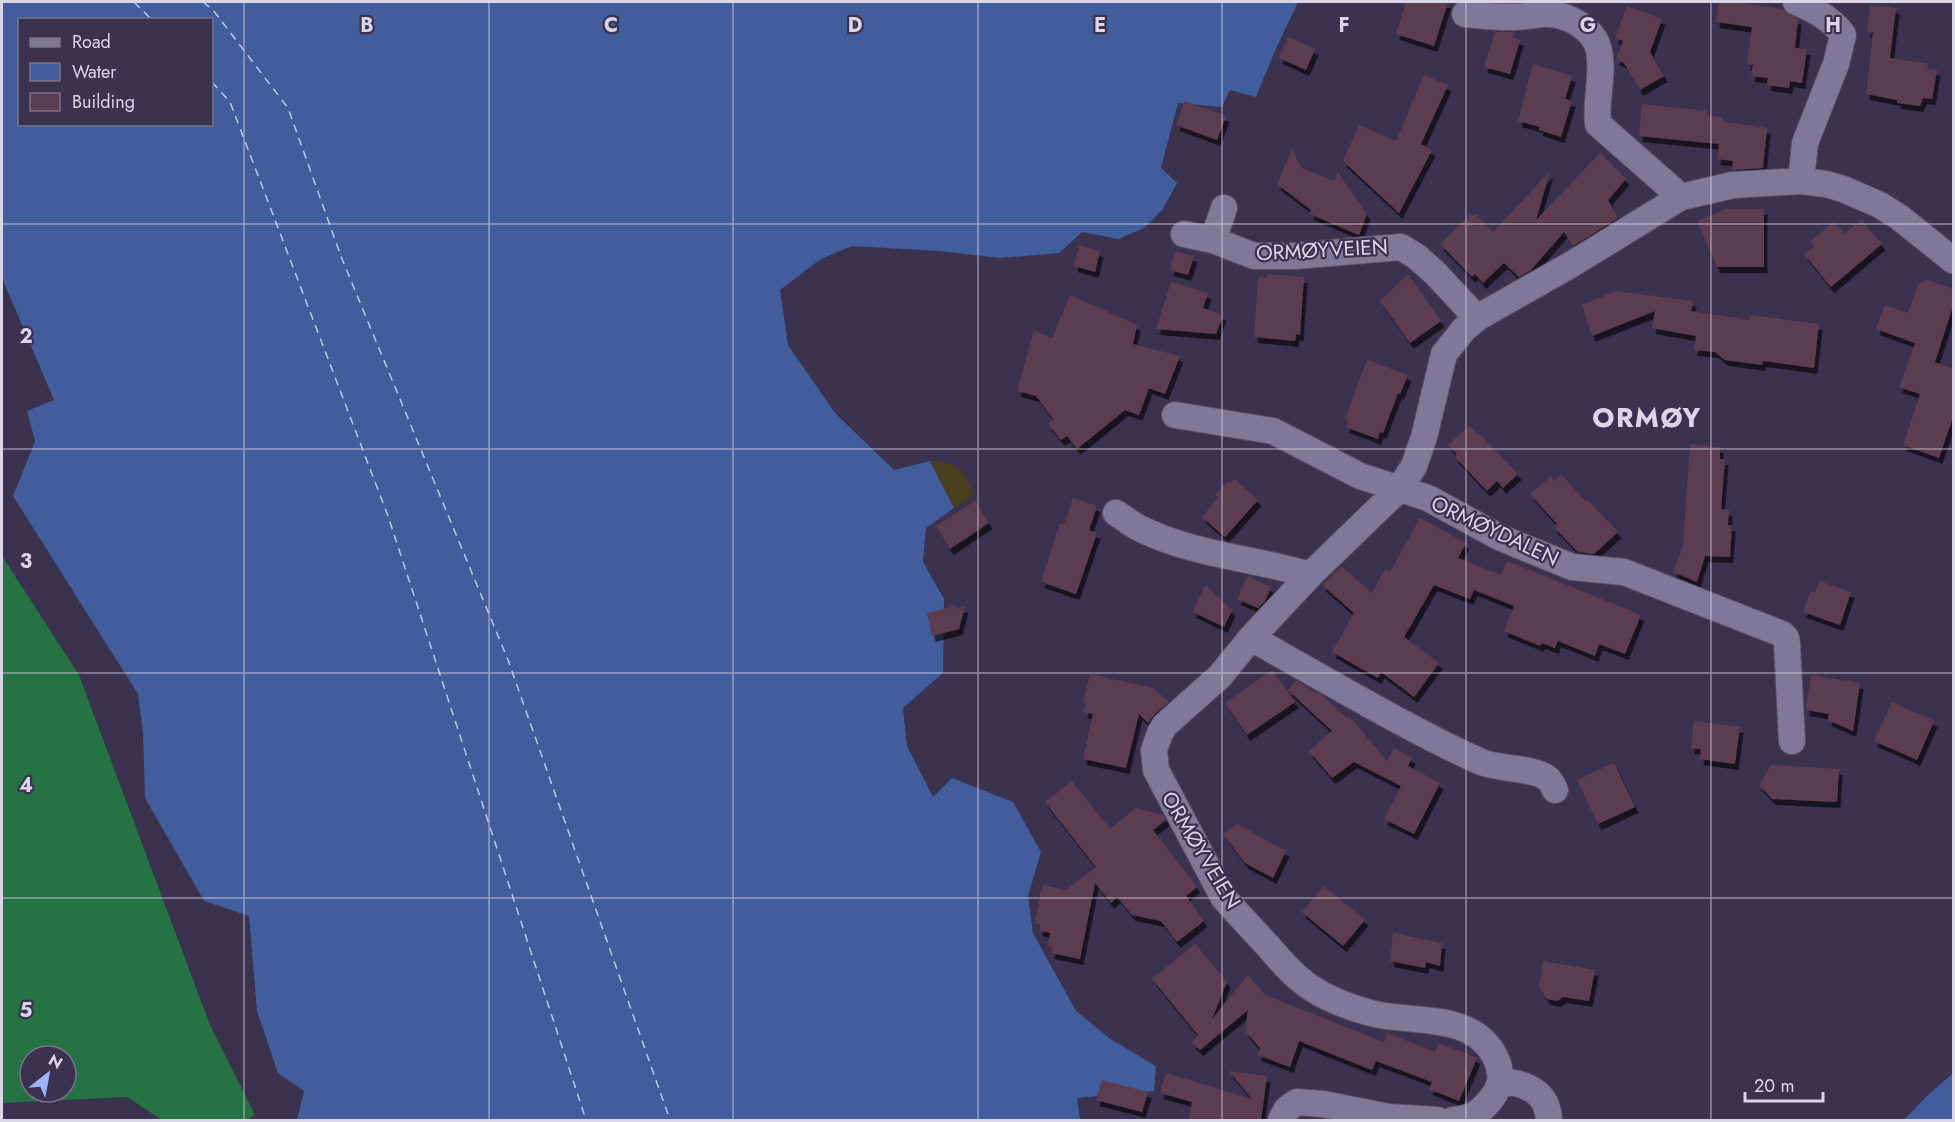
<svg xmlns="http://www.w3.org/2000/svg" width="1955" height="1122" font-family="Jost,sans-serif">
	<defs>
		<filter id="shadow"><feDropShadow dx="3.5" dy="6" stdDeviation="0" flood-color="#0009"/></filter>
	</defs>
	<rect width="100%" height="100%" fill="#3a324f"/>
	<!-- forest -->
	<path fill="#257243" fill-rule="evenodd" d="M2 556 79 675 210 1025 255 1115 247 1120H162L127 1097 2 1103ZM30 1056H66V1092H30Z"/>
	<!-- sand -->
	<path fill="#483f1f" d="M930 461C960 461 963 470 974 495L954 508Z"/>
	<!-- water -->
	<path fill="#415d9b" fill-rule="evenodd" d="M2 2H1298L1274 53 1256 97 1230 90 1222 107 1178 103 1161 168 1177 183 1163 209 1144 228 1118 239 1082 232 1059 253 1000 258 939 251 852 246 821 259 780 290 788 345 835 413 894 470 930 461 954 508 926 528 923 562 944 599 943 673 903 708 907 746 933 797 952 778 1013 802 1041 852 1028 896 1033 933 1076 1011 1112 1040 1156 1066 1154 1091 1077 1098 1080 1120H297L304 1091 278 1073 257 1011 249 916 204 901 145 798 143 734 138 694 13 496 35 441 27 411 54 400 2 278ZM20 20H212V124H20Z
		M1953 1073V1120H1904L1927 1096Z"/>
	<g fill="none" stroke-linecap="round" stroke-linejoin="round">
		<!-- ferry -->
		<path stroke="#b8caee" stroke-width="1.5" stroke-dasharray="8 6" stroke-linecap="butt" d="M134 2 152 20
			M203 2 213 10 288 108 342 259 508 660 670 1120
			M212 82 230 102 388 516 586 1120"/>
	</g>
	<!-- building -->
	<path fill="#5c3d4f" filter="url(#shadow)" d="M1406 2H1448L1434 46 1396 34Z
		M1719 2H1734L1783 9 1790 15 1798 19 1795 48 1807 49 1802 83 1790 81 1789 88 1767 85 1768 78 1751 76 1753 65 1747 64 1752 27 1716 22Z
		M1870 5 1896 8 1890 58 1928 64 1927 69 1937 70 1932 99 1923 98 1920 106 1897 103V100L1866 94 1873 33 1867 32Z
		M1627 6 1662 19 1650 52 1664 76 1640 90 1624 63 1616 59 1623 41 1615 38Z
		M1495 32H1515L1513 37 1520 40 1510 74 1484 67Z
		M1288 37 1315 49 1306 70 1279 58Z
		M1533 64 1572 76 1565 99 1572 101 1561 137 1539 130 1540 127 1518 121Z
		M1424 75 1448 85 1421 144 1432 150 1399 213 1343 161 1359 125 1396 141Z
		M1185 101 1226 116 1217 140 1176 125Z
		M1642 104 1707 111V115L1720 117 1726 122 1767 128 1763 168 1732 170 1733 161 1717 159 1719 144 1639 136Z
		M1292 149 1302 168 1334 181 1338 173 1367 214 1359 235 1310 214 1311 210 1277 184Z
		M1600 153 1626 179 1608 200 1618 218 1573 246 1564 232 1531 270 1519 277 1504 263 1483 283 1475 274 1472 277 1440 244 1471 214 1473 216 1476 214 1493 232 1550 171 1536 220Z
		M1726 209H1764V267H1717L1697 221Z
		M1861 220 1882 244 1831 287 1804 254 1814 246 1811 241 1834 222 1844 234Z
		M1079 245 1100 251 1095 272 1074 266Z
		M1175 251 1194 256 1188 275 1170 270Z
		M1267 274 1304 277 1300 335 1296 334 1295 341 1254 337 1258 277 1267 278Z
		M1408 274 1441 321 1410 343 1380 301Z
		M1924 279 1953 289V306L1935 362 1953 369V417L1939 458 1903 445 1920 394 1899 387 1915 343 1876 329 1885 305 1908 313 1919 282 1923 283Z
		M1171 282 1208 293 1203 308 1223 315 1216 334 1156 329Z
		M1616 291 1693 301 1691 311 1750 320 1751 315 1819 324 1814 368 1763 361 1762 365 1725 360 1715 352 1694 350 1696 336 1652 328 1655 311 1592 336 1582 305Z
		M1070 295 1137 325 1133 344 1180 356 1165 394 1149 388 1139 415 1125 410 1077 449 1067 436 1061 440 1048 424 1054 420 1036 396 1017 391 1034 330 1052 338Z
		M1367 360 1408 375 1400 394 1398 393 1383 433 1380 432 1378 439 1346 427 1348 420 1345 419Z
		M1469 426 1478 435 1479 433 1518 474 1503 488 1497 481 1487 491 1455 457 1457 454 1448 445Z
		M1690 444 1720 447V459H1725L1721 509 1729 510 1728 525H1732L1730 557 1705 556 1697 582 1673 572 1683 546Z
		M1562 475 1585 501 1587 499 1618 532 1594 554 1578 552 1554 527 1557 524 1530 494 1551 476 1555 481Z
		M1235 479 1258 500 1225 537 1202 517 1218 498 1215 495 1228 481 1231 483Z
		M1073 498 1097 506 1089 530 1097 533 1076 594 1041 582 1060 523 1064 524Z
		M975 501 989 523 950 549 936 526Z
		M1420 518 1466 543 1458 558 1501 575 1507 561 1641 615 1625 654 1599 644 1595 656 1558 641 1555 648 1542 643 1540 646 1504 631 1514 606 1474 590 1470 599 1434 585 1404 637 1439 663 1414 697 1381 672 1378 678 1332 652 1354 613 1322 585 1341 566 1372 593 1385 569 1390 572Z
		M1248 576 1271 587 1265 601 1258 608 1237 599Z
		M1819 581 1851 592 1840 625 1803 612 1810 591 1815 593Z
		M1205 585 1232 610 1224 627 1193 612Z
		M955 606V609L965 606 959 629 932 636 927 613Z
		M1272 670 1295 702 1247 735 1225 703Z
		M1090 674 1153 688 1169 702 1155 714 1148 723 1139 714 1126 768 1083 759 1093 714 1084 712 1086 703 1083 702Z
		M1811 675 1860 683 1853 731 1828 720 1829 714 1806 710Z
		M1296 681 1323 696 1347 718 1349 716 1387 761 1394 748 1412 758 1408 766 1440 783 1414 834 1384 819 1401 786 1354 762 1332 778 1309 751 1332 731 1288 690Z
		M1892 702 1934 721 1917 760 1874 741Z
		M1694 721 1740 727 1735 764 1700 759 1701 749 1691 748Z
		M1614 763 1635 807 1598 824 1577 780Z
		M1771 765 1839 769 1837 802 1772 799 1759 785Z
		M1072 781 1110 829 1136 808 1163 815 1166 820 1153 830 1197 887 1186 896 1204 921 1177 942 1161 921 1132 915 1117 897 1111 903 1095 883 1080 959 1051 953 1052 947 1048 946 1050 933 1039 930 1040 924 1035 923 1042 885 1066 890 1096 867 1045 802Z
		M1237 824 1286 851 1273 878 1245 863 1223 834Z
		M1324 886 1365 920 1343 946 1302 912Z
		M1393 933 1442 943 1440 966 1426 962 1425 968 1390 961Z
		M1195 944 1227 982 1212 1019 1248 975 1265 995 1384 1042 1387 1033 1435 1052 1439 1043 1477 1058 1459 1101 1429 1089 1432 1082 1376 1061 1372 1070 1299 1041 1290 1067 1258 1055 1260 1048 1245 1031 1248 1010 1200 1050 1192 1043 1198 1035 1152 979Z
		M1543 961 1595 970 1589 1001 1563 997 1557 1001 1547 999 1539 987Z
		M1229 1071 1267 1076 1261 1120H1189L1192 1102 1160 1093 1166 1073 1252 1099Z
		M1102 1080 1148 1092 1142 1112 1096 1100Z"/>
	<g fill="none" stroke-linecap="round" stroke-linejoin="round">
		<defs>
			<path id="minor" d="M1796 2C1813 9 1833 19 1843 35L1836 64 1805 143 1801 181
				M1465 14C1481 16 1498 17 1515 17 1526 17 1536 14 1547 14 1568 14 1595 29 1599 51 1604 76 1595 100 1598 124L1681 197
				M1184 234 1213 240 1254 256H1295L1401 247 1417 257 1435 273 1477 318
				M1213 240 1224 208
				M1175 415 1273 431 1360 476 1428 498 1499 537 1572 567 1624 572 1782 634 1786 638 1787 644 1792 741
				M1116 513C1124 518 1131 524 1139 528 1193 555 1254 558 1310 575
				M1251 638C1327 680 1402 726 1481 762 1498 769 1535 768 1547 778 1551 781 1553 786 1555 790
				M1501 1081C1526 1083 1548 1092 1549 1120
				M1281 1120 1287 1109 1297 1102 1323 1104 1389 1117 1437 1120
				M1453 1120C1471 1119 1480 1113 1491 1099 1501 1087 1503 1076 1497 1061 1478 1016 1426 1022 1386 1016 1364 1013 1331 1001 1313 989 1295 978 1281 961 1267 945 1253 930 1238 914 1224 898L1218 887 1156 770 1154 750 1160 733 1165 725 1220 676 1251 638 1310 575 1399 489 1414 466 1424 437 1444 354 1464 329 1477 318 1572 264 1681 197 1733 185 1801 181 1826 184 1843 189 1880 205 1899 217 1954 261"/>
		</defs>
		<!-- minor casing -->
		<use href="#minor" stroke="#564e66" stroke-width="28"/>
		<!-- minor -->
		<use href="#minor" stroke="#807898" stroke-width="26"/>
	</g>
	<!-- grid -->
	<path fill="none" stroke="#dad5e7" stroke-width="1.5" stroke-opacity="0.55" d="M244 2V1120M489 2V1120M733 2V1120M978 2V1120M1222 2V1120M1466 2V1120M1711 2V1120M2 224H1954M2 449H1954M2 673H1954M2 898H1954"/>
	<g text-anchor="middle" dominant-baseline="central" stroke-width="4.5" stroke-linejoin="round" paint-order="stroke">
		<!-- street labels -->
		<g font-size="21" fill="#dad5e7" stroke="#3a324f">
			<text transform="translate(1322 250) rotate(-3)">ORMØYVEIEN</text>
			<text transform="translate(1495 531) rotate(25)">ORMØYDALEN</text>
			<text transform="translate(1201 850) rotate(59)">ORMØYVEIEN</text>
		</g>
		<!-- district labels -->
		<g font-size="27" font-weight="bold" letter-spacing="1.5" fill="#dad5e7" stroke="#3a324f">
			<text x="1647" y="417">ORMØY</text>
		</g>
	</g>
	<g font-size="20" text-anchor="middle" font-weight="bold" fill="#dad5e7" stroke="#3a324f" stroke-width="4.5" stroke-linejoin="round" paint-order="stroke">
		<text x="367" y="32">B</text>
		<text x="611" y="32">C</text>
		<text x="855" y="32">D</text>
		<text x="1100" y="32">E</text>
		<text x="1344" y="32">F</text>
		<text x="1588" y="32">G</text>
		<text x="1833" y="32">H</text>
		<text x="26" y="343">2</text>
		<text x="26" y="568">3</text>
		<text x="26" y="792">4</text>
		<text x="26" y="1017">5</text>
	</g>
	<!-- border -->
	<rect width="1955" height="1122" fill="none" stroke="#dad5e7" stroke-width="6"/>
	<!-- legend -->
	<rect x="18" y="18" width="195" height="108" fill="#3a324f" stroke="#7a738c" stroke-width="1.5"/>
	<rect x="30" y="38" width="30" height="9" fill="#807898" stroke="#7a738c" stroke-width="1.5"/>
	<text x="72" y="48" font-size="18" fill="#dad5e7">Road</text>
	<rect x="30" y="63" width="30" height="18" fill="#415d9b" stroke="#7a738c" stroke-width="1.5"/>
	<text x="72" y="78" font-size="18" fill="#dad5e7">Water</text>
	<rect x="30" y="93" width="30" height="18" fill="#5c3d4f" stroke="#7a738c" stroke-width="1.5"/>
	<text x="72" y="108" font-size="18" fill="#dad5e7">Building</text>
	<!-- north arrow -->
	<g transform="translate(48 1074) rotate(31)"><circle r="28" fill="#3a324f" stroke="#7a738c" stroke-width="1.5"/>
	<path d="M0-4.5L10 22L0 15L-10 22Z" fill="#9cb4fd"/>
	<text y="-9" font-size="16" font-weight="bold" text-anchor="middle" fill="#dad5e7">N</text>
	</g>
	<!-- scale -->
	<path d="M1745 1092v9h78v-9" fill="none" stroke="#dad5e7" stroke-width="3"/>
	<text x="1754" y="1092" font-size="18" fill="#dad5e7" stroke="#3a324f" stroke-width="4.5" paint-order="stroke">20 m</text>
</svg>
